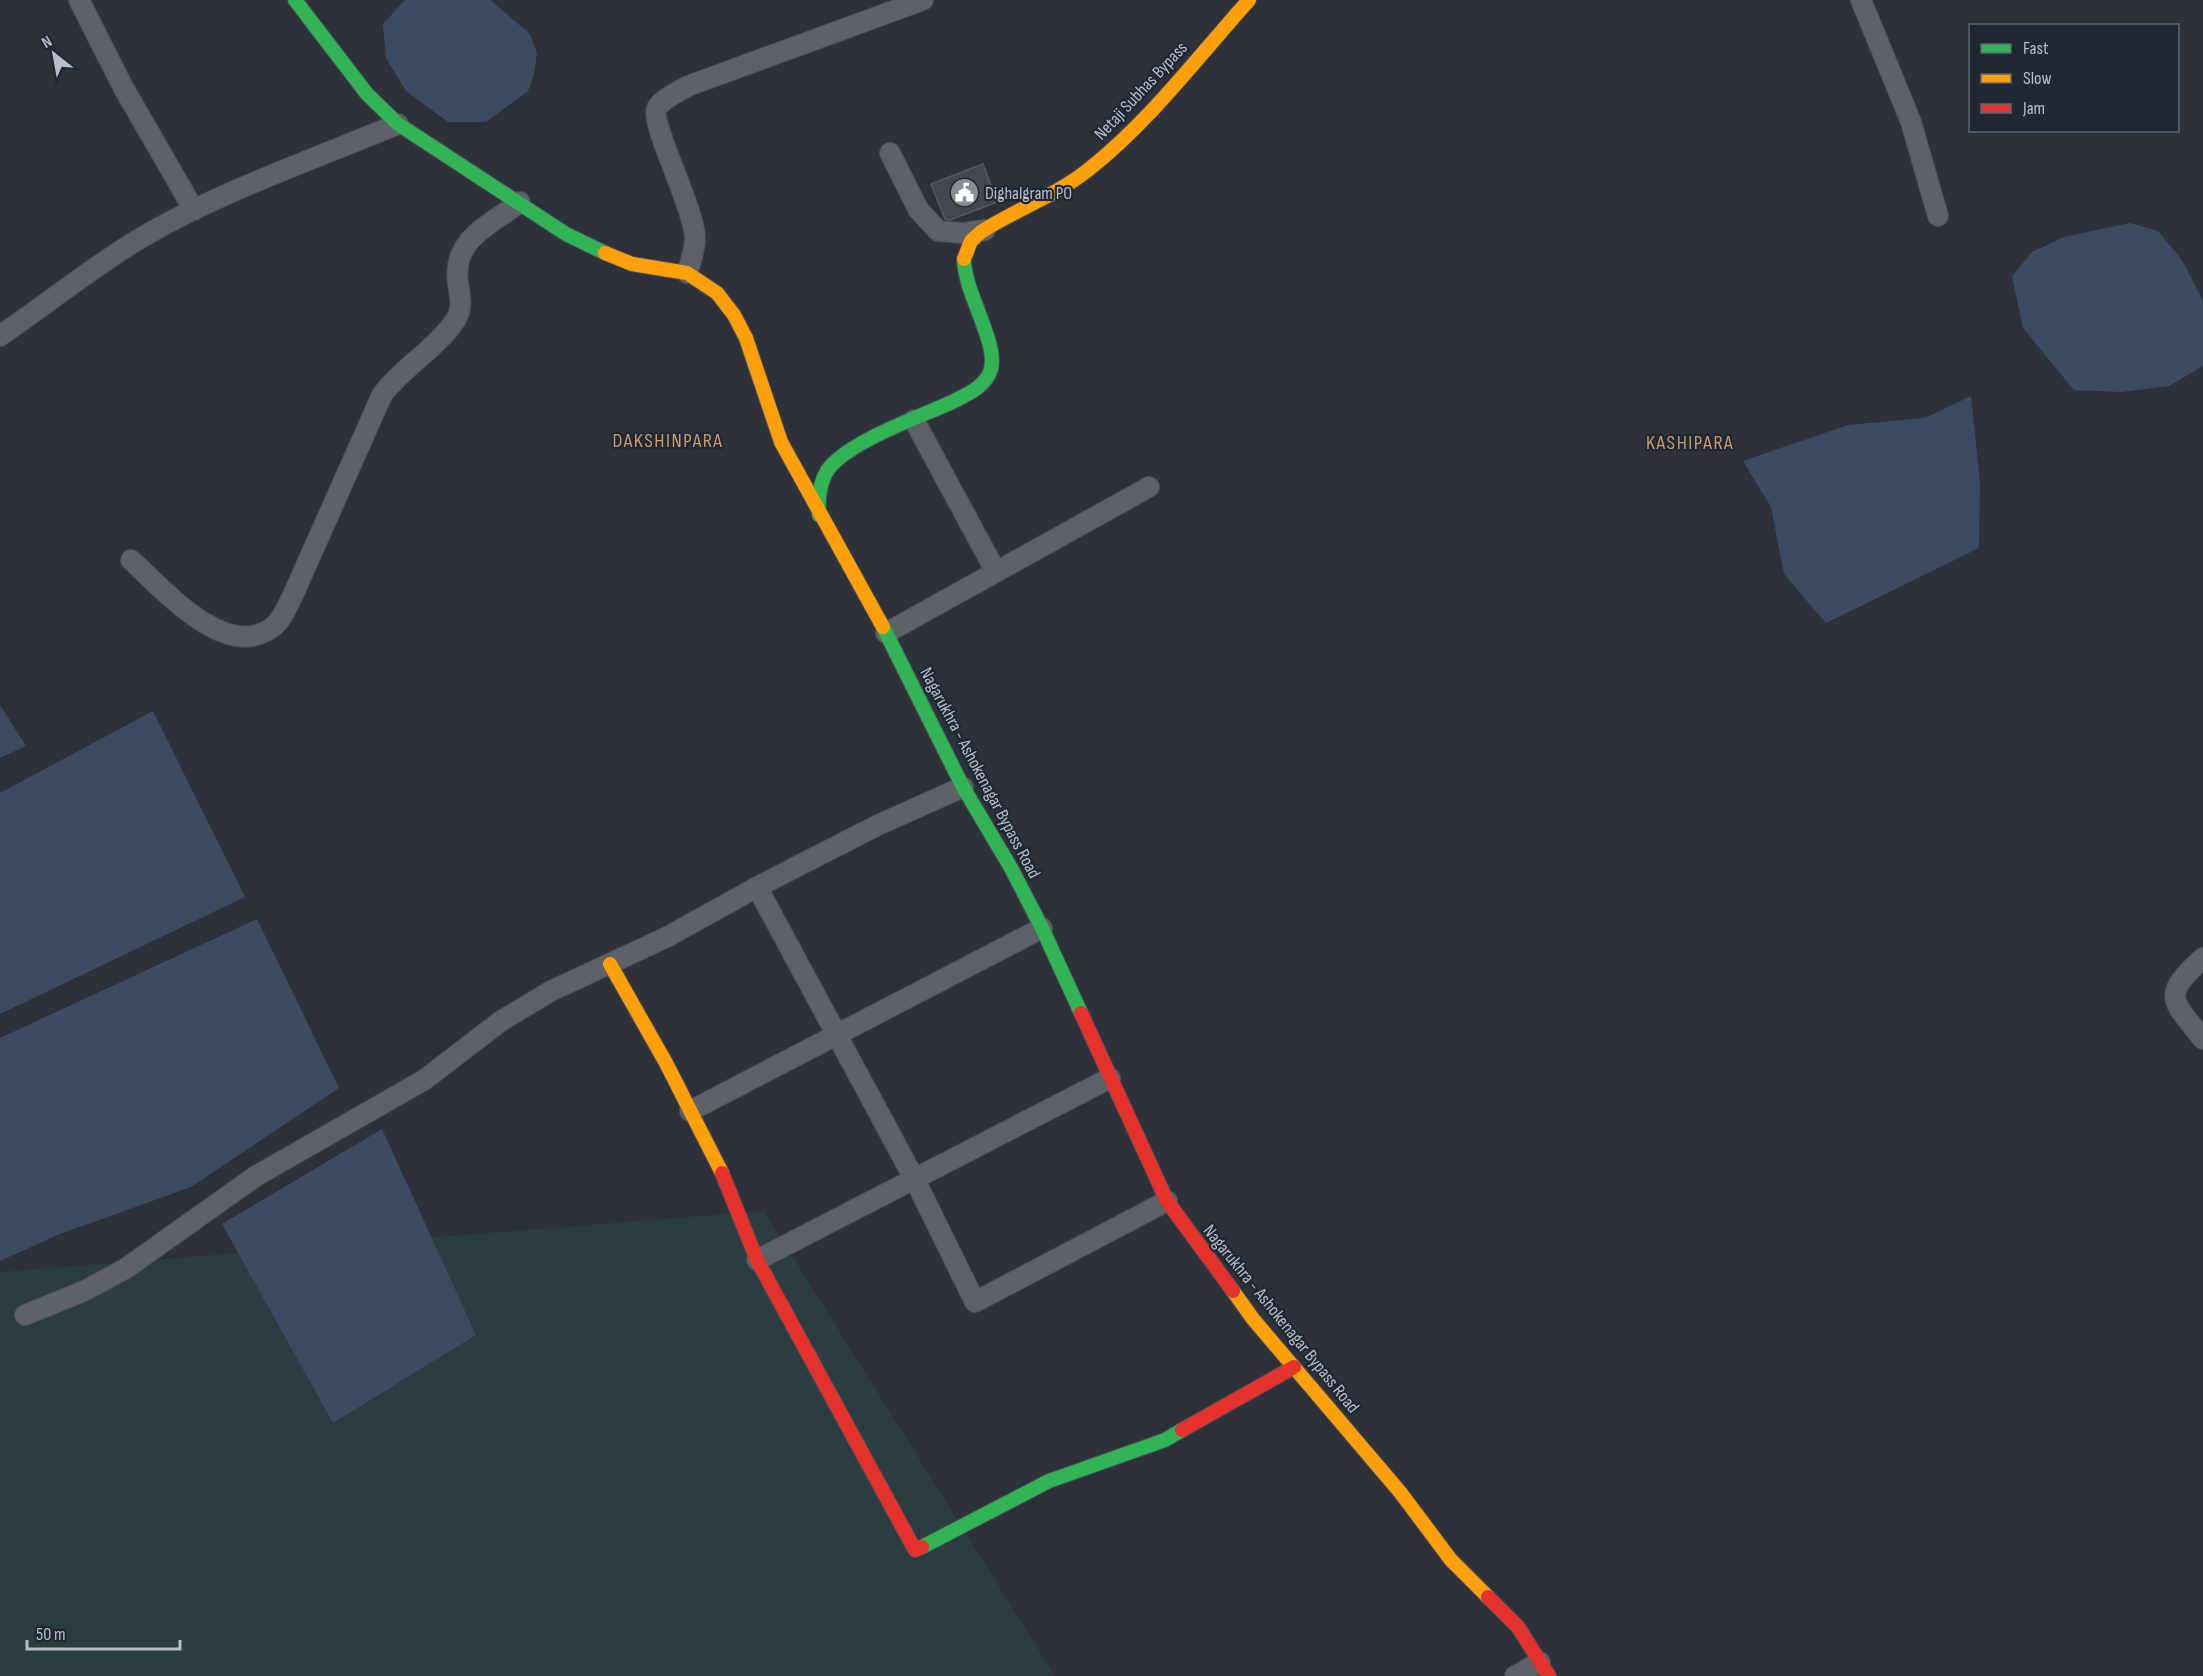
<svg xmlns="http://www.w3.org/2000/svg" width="2203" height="1676" font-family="'Sofia Sans Condensed',sans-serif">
	<rect width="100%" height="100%" fill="#2d323a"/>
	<!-- green -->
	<path fill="#2b3d40" d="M764 1211 1055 1676H0V1272Z"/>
	<!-- water -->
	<path fill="#3d4b62" d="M405 0H490L530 34 537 53 534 74 528 91 486 122H448L406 91 386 58 383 24Z
		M2130 223 2158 231 2182 260 2203 301V366L2169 386 2121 392 2074 390 2023 328 2012 276 2032 252 2064 237Z
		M1971 396 1980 483 1979 548 1826 623 1784 574 1771 507 1743 461 1848 425 1925 418Z
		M0 705 26 746 0 758Z
		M153 711 245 897 0 1014V793Z
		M257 919 339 1088 191 1187 60 1234 0 1261V1038Z
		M382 1129 476 1335 333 1423 222 1224Z"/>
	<!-- building -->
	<path fill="#44484e" stroke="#555961" stroke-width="1.5" d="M983 164 997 202 950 220 945 219 931 184Z"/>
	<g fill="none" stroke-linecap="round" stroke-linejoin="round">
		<defs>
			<path id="street" d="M79 0 123 87 194 210
				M1861 0 1911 122 1938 216
				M890 153 918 209 938 231 964 233 985 230
				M687 273C691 261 695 250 695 237 694 208 649 121 657 108 663 98 678 92 688 86L923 0
				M0 336C44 306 86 272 131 244 210 195 312 160 398 124
				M914 420 996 572
				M131 560C162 588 224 660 270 629 282 621 287 607 293 595L382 395C403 366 437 349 456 319 463 308 460 296 458 283 452 239 489 226 520 202
				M886 633 1149 487
				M757 887 915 1180 975 1302 1167 1201
				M2203 958C2161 996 2171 999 2203 1039
				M690 1111 1042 928
				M757 1260 1110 1078
				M25 1315 84 1291 125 1269 256 1176 424 1080 501 1021 551 991 667 937 757 887 878 825 963 787
				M1515 1676 1540 1662"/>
			<path id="fast" d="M295 0 367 94 398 124 566 234 605 253
				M819 515C818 500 819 484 827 471 845 443 919 417 950 403 966 395 986 387 991 369 998 342 964 292 964 259
				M883 627 963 787 1011 868 1042 928 1081 1013
				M922 1547 1049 1481 1165 1440 1182 1430"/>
			<path id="slow" d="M605 253 632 264 687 273 717 293 734 315 746 338 781 442 883 627
				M964 259 971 241 981 232C1015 210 1055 196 1088 170 1149 122 1197 58 1249 0
				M610 964 666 1063 722 1173
				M1233 1291 1253 1319 1400 1492 1451 1560 1488 1597"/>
			<path id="jam" d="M1081 1013 1167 1201 1233 1291
				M722 1173 757 1260 915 1550 922 1547
				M1182 1430 1294 1367
				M1488 1597 1518 1627 1549 1676"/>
		</defs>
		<!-- street casing -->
		<use href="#street" stroke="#4a4e54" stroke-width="22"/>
		<!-- fast casing -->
		<use href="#fast" stroke="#4a4e54" stroke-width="16"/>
		<!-- slow casing -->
		<use href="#slow" stroke="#4a4e54" stroke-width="16"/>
		<!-- jam casing -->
		<use href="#jam" stroke="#4a4e54" stroke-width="16"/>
		<!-- street -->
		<use href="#street" stroke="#5d6168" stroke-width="20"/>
		<!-- fast -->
		<use href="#fast" stroke="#30b455" stroke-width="14"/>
		<!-- slow -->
		<use href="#slow" stroke="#ff9f0a" stroke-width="14"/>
		<!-- jam -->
		<use href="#jam" stroke="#e5322d" stroke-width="14"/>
	</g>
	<!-- icons -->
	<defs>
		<symbol id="civic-disc" viewBox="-11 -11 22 22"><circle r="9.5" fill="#878d97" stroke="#202834"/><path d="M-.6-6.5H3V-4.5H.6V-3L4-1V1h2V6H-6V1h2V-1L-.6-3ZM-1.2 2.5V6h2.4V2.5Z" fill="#fff"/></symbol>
	</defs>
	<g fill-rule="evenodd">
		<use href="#civic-disc" x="948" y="176" width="33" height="33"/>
	</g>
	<g text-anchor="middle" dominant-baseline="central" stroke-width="4.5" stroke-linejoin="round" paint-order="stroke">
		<!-- street labels -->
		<g font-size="18" fill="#b8bec9" stroke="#202834">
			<text transform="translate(1141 91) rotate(-47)">Netaji Subhas Bypass</text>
			<text transform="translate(980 773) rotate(62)">Nagarukhra - Ashokenagar Bypass Road</text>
			<text transform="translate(1281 1319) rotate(51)">Nagarukhra - Ashokenagar Bypass Road</text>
		</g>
		<!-- poi labels -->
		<g font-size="18" fill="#b8bec9" stroke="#202834" text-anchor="start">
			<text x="985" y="193">Dighalgram PO</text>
		</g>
		<!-- neighbourhood labels -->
		<g font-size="20" letter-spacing="1.5" fill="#ce9b6f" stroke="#202834">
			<text x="668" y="441">DAKSHINPARA</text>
			<text x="1690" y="443">KASHIPARA</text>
		</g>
	</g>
	<!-- legend -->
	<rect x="1969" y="24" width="210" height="108" fill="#202834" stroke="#5d6470" stroke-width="1.5"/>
	<rect x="1981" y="44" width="30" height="9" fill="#30b455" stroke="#5d6470" stroke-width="1.5"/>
	<text x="2023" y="54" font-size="18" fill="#b8bec9">Fast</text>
	<rect x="1981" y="74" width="30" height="9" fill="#ff9f0a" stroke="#5d6470" stroke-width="1.5"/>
	<text x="2023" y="84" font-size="18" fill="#b8bec9">Slow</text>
	<rect x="1981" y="104" width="30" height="9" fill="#e5322d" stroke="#5d6470" stroke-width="1.5"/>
	<text x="2023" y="114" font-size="18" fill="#b8bec9">Jam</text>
	<!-- north arrow -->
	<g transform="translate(54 54) rotate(329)" stroke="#202834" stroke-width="4.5" paint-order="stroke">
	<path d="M0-4.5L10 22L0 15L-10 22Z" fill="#b8bec9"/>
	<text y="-9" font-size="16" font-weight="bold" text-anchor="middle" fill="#b8bec9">N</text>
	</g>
	<!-- scale -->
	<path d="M27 1640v9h153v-9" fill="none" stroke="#b8bec9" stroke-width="3"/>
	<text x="36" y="1640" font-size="18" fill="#b8bec9" stroke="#202834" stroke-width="4.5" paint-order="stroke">50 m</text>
</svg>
